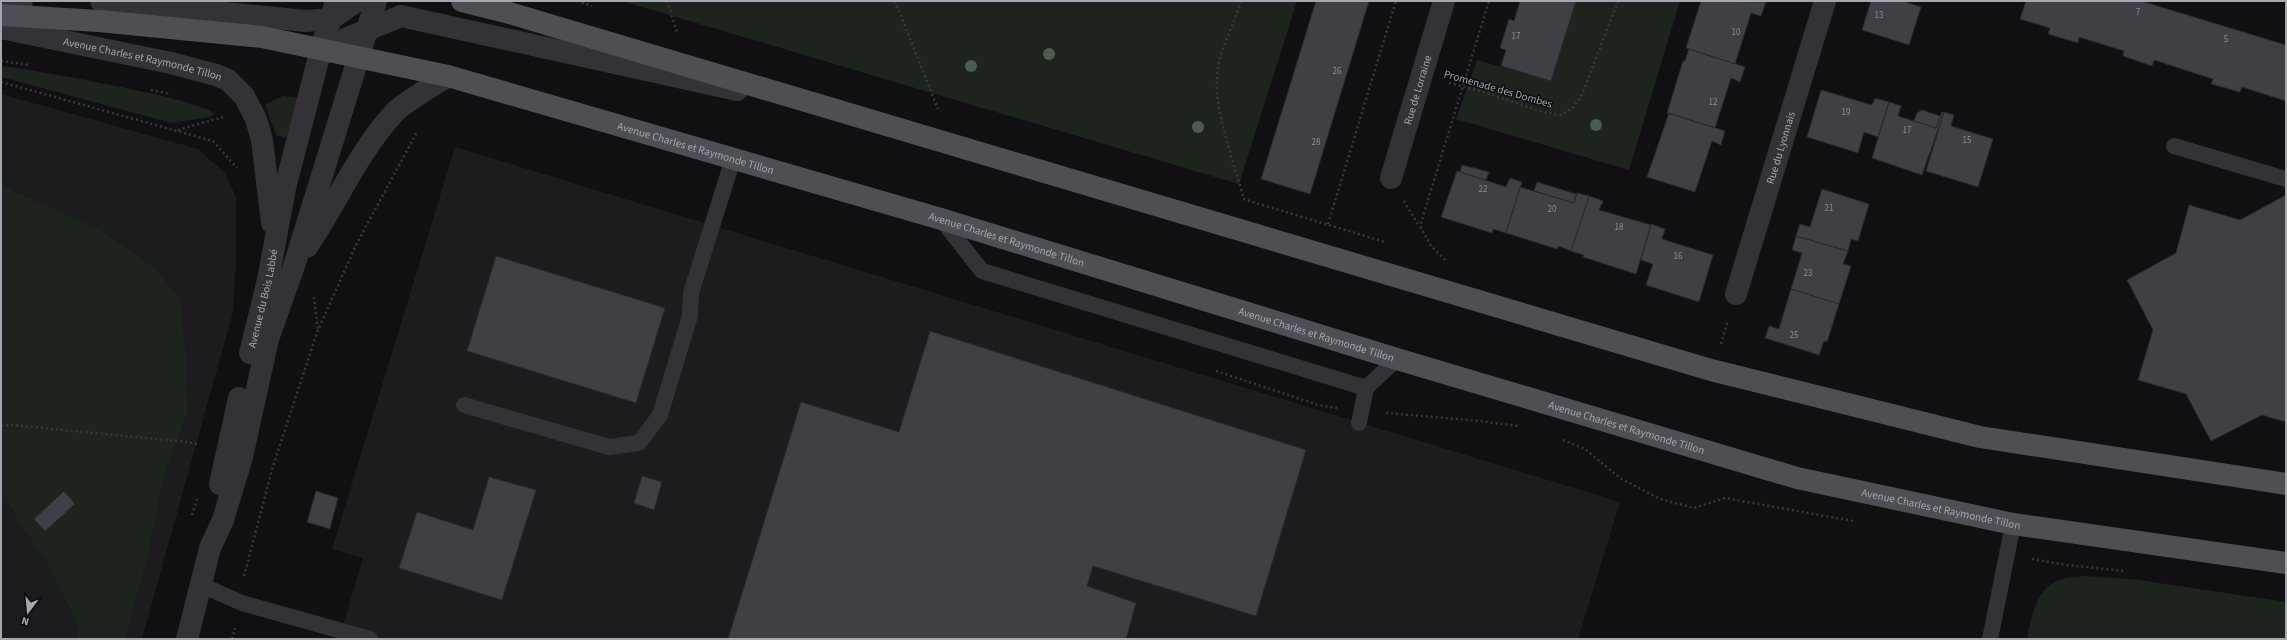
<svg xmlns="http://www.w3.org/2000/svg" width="2287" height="640" font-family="'Source Sans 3',sans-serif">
	<rect width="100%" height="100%" fill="#101012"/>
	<!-- built -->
	<path fill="#1c1c1f" d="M1 94 198 149 225 173 236 197V262L233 312 142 639H1Z
		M455 147 1620 502 1578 639H339L363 558 332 549Z"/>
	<!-- green -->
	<path fill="#1d241e" d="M622 1H1297L1239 184Z
		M1576 1H1680L1629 170 1456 119 1477 60 1551 81Z
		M1 66C30 69 201 99 215 114L210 117 172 123 1 77Z
		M283 96 299 98 288 136 284 138 276 135 265 105Z
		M1 183 15 192 100 230 156 269 180 300 186 358 187 414 164 474 148 555 125 639H79L77 624 48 563 21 525 1 489Z
		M2084 576 2132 579 2286 602V639H2027C2031 618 2036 589 2059 580 2066 577 2076 577 2084 576Z"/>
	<!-- building -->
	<path fill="#3f4045" stroke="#2a2a2e" d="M1316 1H1369L1310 194 1261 179Z
		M1520 1H1576L1551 81 1501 66 1506 50 1500 48 1509 19 1514 21Z
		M1701 1 1766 2 1761 16 1751 13 1735 64 1686 48Z
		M1871 1H1903L1921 7 1909 45 1862 30Z
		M2026 1H2141L2286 45V101L2242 87 2240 92 2211 84 2213 79 2154 60 2152 66 2123 56 2124 51 2079 37 2078 43 2048 34 2050 28 2020 19Z
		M1689 49 1745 67 1740 82 1731 78 1715 128 1667 113 1683 61H1685Z
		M1821 90 1872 105 1875 98 1889 102 1878 137 1864 132 1858 153 1807 137Z
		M1889 102 1901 106 1898 116 1936 128 1942 112H1944L1922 175 1872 158Z
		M1922 110 1940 116 1936 128 1914 121 1917 113Z
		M1944 112 1954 115 1951 126 1993 139 1978 187 1926 171Z
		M1669 113 1725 131 1721 145 1712 141 1695 192 1647 177Z
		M1462 165 1489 172 1486 180 1460 172Z
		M1457 171 1506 187 1510 178 1522 182 1506 233 1493 229 1492 233 1441 217Z
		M1537 182 1576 194 1574 203 1534 191Z
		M1520 187 1574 203 1577 193 1589 196 1571 251 1559 246 1557 249 1506 233Z
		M1822 189 1869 204 1858 241 1851 239 1848 251 1796 236 1800 224 1810 227Z
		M2286 195V422L2262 415 2211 441 2186 394 2138 380 2153 330 2127 280 2176 253 2189 205 2240 220Z
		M1589 196 1603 201 1599 210 1651 225 1636 274 1583 257 1584 255 1571 251Z
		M1651 224 1665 229 1662 239 1713 255 1699 302 1646 285 1653 264 1641 260Z
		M1796 236 1848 251 1843 264 1851 266 1839 304 1791 289 1802 253 1792 250Z
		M496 256 665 308 636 403 467 351Z
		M1791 289 1839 304 1827 342 1824 341 1819 355 1765 338 1769 326 1779 329Z
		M930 331 1306 450 1256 616 1093 566 1087 586 1136 603 1126 639H728L801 402 899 432Z
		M642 476 662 482 654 510 634 503Z
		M489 477 536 490 502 600 399 568 417 512 473 530Z
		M64 491 75 504 45 531 34 519Z
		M316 491 338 498 330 529 307 522Z"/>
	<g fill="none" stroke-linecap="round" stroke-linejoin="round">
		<!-- path -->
		<path stroke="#38393e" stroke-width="2.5" stroke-dasharray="2 3" stroke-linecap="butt" d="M577 1 592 6
			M667 1 677 32
			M895 1 938 109
			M1241 1C1234 26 1218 51 1217 77 1215 115 1234 162 1244 199
			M1 61 30 65
			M1 82 213 141 237 168
			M1449 83 1481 91 1543 112 1560 115 1572 109 1581 97 1618 1
			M151 90 171 94
			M178 130 223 117
			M1243 199 1385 242
			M1404 201 1419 226
			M1328 224 1396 1
			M1445 260 1431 246 1420 226 1489 1
			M314 297 318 330
			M1721 344 1728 320
			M1216 371 1318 405 1337 408
			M1386 413 1480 421 1518 426
			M1 426 12 425 187 442 200 445
			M1563 440 1585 449 1620 478 1660 499 1694 508 1725 498 1853 521
			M192 515 197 499
			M2032 559 2067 565 2124 571
			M244 576 273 466 318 330 357 243 417 132
			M232 639 235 628"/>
		<!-- service -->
		<path stroke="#323237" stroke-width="16" d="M2174 146 2286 179
			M941 219 982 271 1366 388 1397 359
			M464 405 609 447 639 443 660 415 690 316 691 293 733 159
			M1359 423 1366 388
			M201 585 242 603 370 639
			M1990 639 2013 524"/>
		<!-- minor -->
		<g stroke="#323237" stroke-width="22">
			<path id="s1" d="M1391 178 1444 1"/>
			<path id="s2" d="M1736 294 1825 1"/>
		</g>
		<!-- tertiary -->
		<g stroke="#323237" stroke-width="22">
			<path d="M101 1 306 21 331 19 357 1"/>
			<path d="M1 3 22 1"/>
			<path id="s3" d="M1 28 171 63 216 75 228 80 244 96 256 119 262 140 272 223"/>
			<path d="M321 49 401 16 737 90"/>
			<path d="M307 247C337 203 358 152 394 113 405 101 433 86 448 76"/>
			<path id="s4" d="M250 353 268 280 285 188 321 49 336 1"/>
			<path d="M220 484 239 398"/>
			<path d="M187 639 210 548 223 520 242 457 268 339 294 266 376 1"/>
		</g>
		<!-- primary -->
		<g stroke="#4e4f55" stroke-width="22">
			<path d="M462 1 506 12 1711 370 1980 437 2286 484"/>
			<path id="s5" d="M1 15 99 21 262 37 448 76 941 219 1397 359 1797 478 2013 524 2286 563"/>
		</g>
	</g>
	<!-- trees -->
	<g fill="#4a5e4c">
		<circle cx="1049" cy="54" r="6"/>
		<circle cx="971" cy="66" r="6"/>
		<circle cx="1596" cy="125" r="6"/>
		<circle cx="1198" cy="127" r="6"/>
	</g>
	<g text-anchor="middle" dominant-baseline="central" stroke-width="3" stroke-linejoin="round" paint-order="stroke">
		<!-- number labels -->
		<g font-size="9" fill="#898d97">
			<text x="2138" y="12">7</text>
			<text x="1879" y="15">13</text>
			<text x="1736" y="32">10</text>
			<text x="1516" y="36">17</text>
			<text x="2226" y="39">5</text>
			<text x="1337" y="71">26</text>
			<text x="1713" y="102">12</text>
			<text x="1846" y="112">19</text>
			<text x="1907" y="130">17</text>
			<text x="1967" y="140">15</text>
			<text x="1316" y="142">28</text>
			<text x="1483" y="189">22</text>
			<text x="1829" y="208">21</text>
			<text x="1552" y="209">20</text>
			<text x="1619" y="227">18</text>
			<text x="1678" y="256">16</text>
			<text x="1808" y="273">23</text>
			<text x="1794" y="335">25</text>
		</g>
		<!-- street labels -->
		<g font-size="11" fill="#a2a7b2" stroke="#0b0b0d">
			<text stroke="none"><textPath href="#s3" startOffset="145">Avenue Charles et Raymonde Tillon</textPath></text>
			<text transform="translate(1498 89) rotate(16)">Promenade des Dombes</text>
			<text stroke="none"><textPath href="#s1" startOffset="92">Rue de Lorraine</textPath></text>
			<text stroke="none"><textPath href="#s2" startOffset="153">Rue du Lyonnais</textPath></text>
			<text stroke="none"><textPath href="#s5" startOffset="710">Avenue Charles et Raymonde Tillon</textPath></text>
			<text stroke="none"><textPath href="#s5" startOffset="1034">Avenue Charles et Raymonde Tillon</textPath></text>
			<text stroke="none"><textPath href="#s4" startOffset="56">Avenue du Bois Labbé</textPath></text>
			<text stroke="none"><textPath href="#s5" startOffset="1358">Avenue Charles et Raymonde Tillon</textPath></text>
			<text stroke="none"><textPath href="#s5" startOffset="1682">Avenue Charles et Raymonde Tillon</textPath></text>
			<text stroke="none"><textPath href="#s5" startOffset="2007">Avenue Charles et Raymonde Tillon</textPath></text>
		</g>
	</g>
	<!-- border -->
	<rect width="2287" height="640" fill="none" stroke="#a2a7b2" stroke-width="4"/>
	<!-- north arrow -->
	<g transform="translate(28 612) rotate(196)" stroke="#0b0b0d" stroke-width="3" paint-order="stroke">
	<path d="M0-3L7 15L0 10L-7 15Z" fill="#a2a7b2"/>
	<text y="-6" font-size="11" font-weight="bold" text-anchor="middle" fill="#a2a7b2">N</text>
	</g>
</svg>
